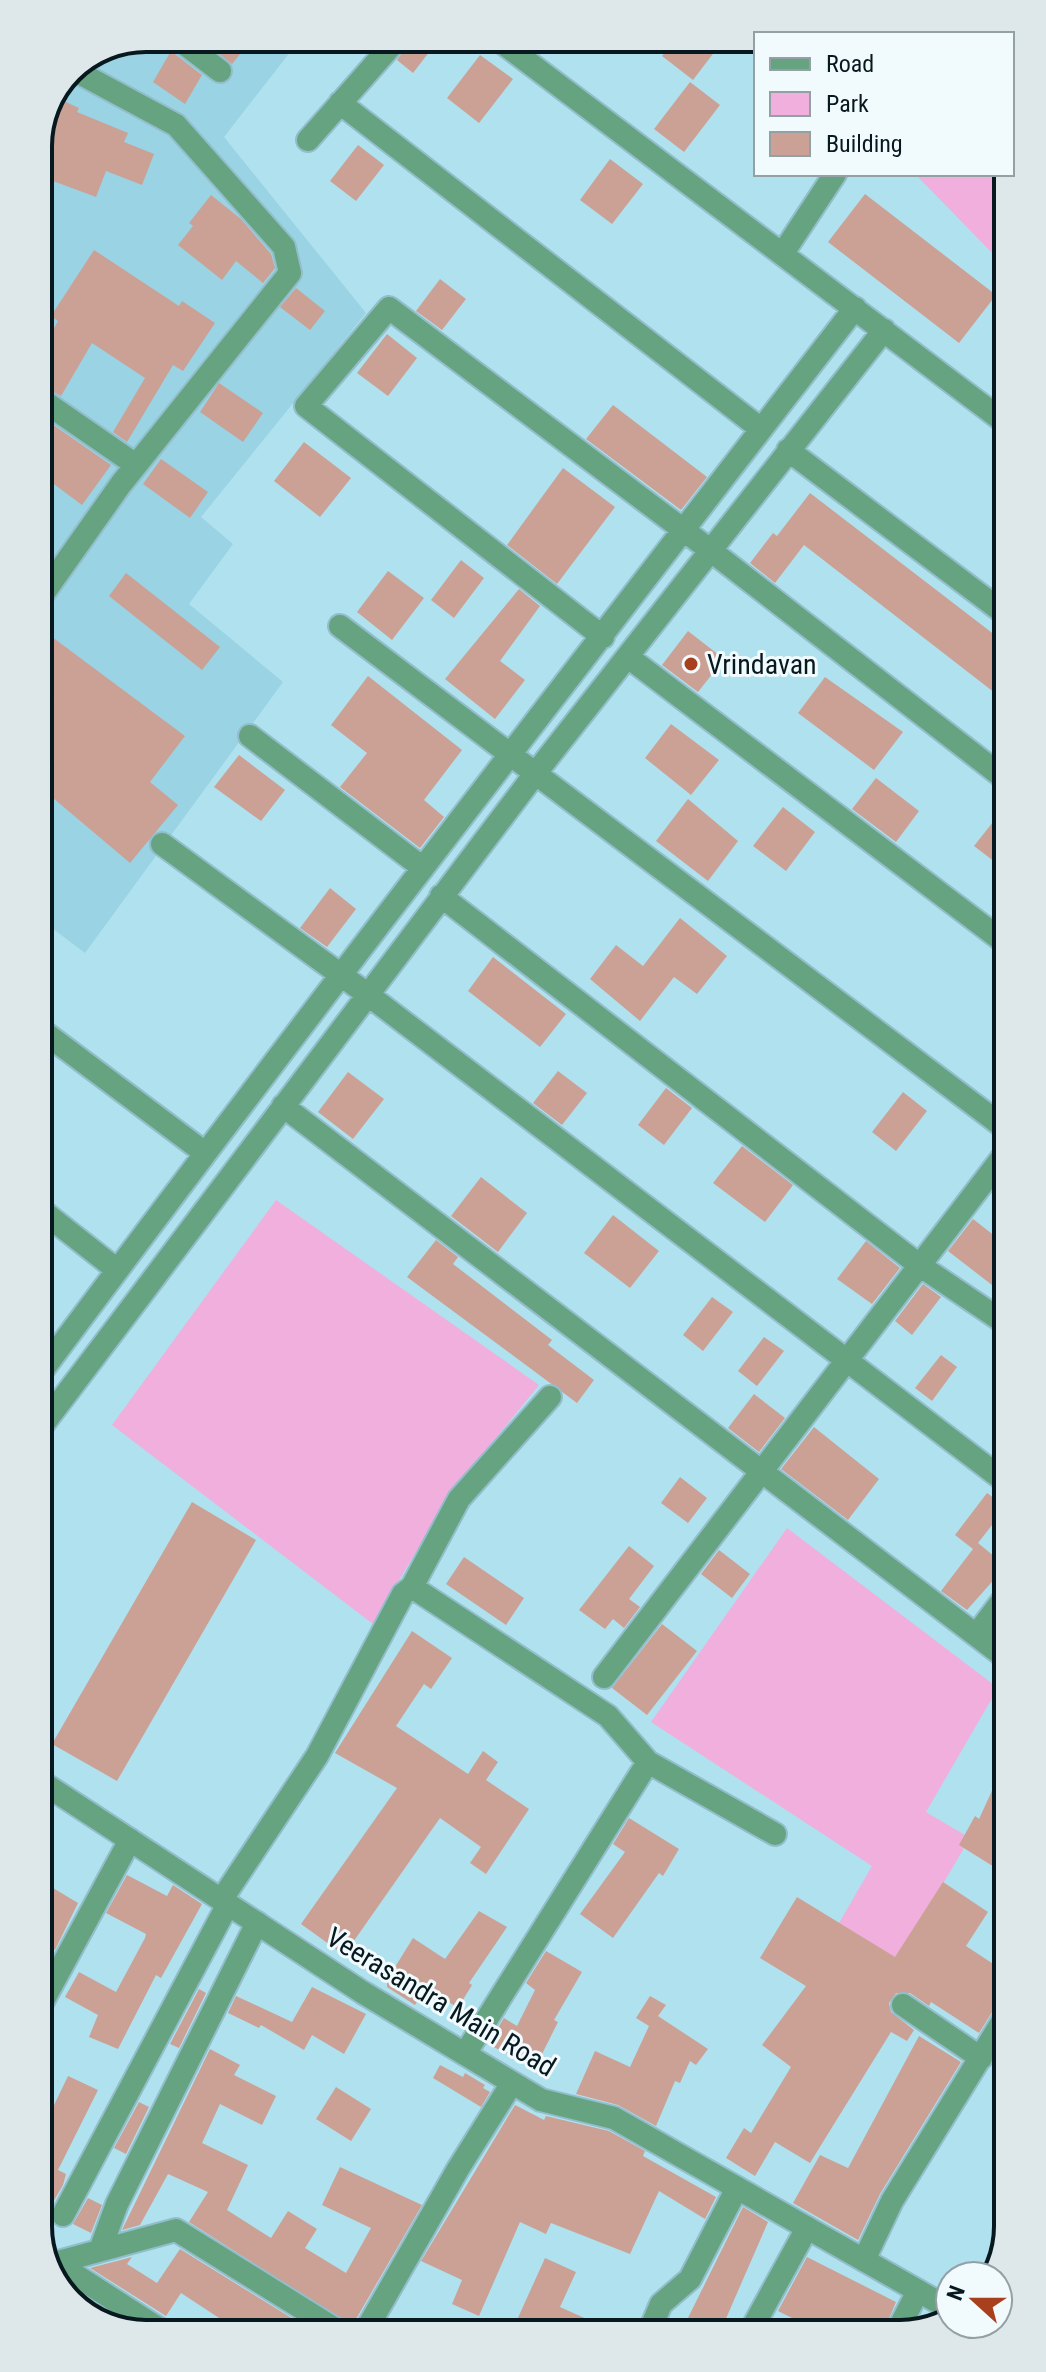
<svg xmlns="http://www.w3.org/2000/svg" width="1046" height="2372" font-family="'Roboto Condensed',sans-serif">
	<rect width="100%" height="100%" fill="#b0e1ef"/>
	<!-- built -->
	<path fill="#9ad3e3" d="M146 38H301L224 137 366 313 201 517 233 544 189 604 283 682 85 953 40 919 38 140 70 69Z"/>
	<!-- green -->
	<path fill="#f0afdd" d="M915 174H1002L1003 264Z
		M276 1200 539 1385 452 1492 373 1624 112 1425Z
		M787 1528 998 1688 926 1812 970 1838 895 1965 835 1930 872 1866 651 1722Z"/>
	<!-- building -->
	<path fill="#cba195" d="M200 38H253L232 64Z
		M412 38H440L413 73 397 60Z
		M676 38H725L693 80 662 56Z
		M171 51 202 75 185 104 153 82Z
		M480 55 513 79 479 123 447 98Z
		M690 82 720 105 684 152 654 129Z
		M57 98 79 108 77 112 128 133 124 142 154 154 142 185 106 171 96 197 53 181 38 216V140Z
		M358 145 384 165 356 201 330 181Z
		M610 159 643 184 612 224 580 200Z
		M865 194 996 295 959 343 828 242Z
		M211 195 241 219 271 254 275 268 263 283 236 261 222 280 178 245 193 226 189 223Z
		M94 250 179 306 182 301 215 323 183 371 173 365 127 442 113 432 145 378 92 343 61 396 39 384V355L58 321 51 316Z
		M440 279 466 299 442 330 416 311Z
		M296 288 325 311 310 330 280 307Z
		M387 334 417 358 388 396 357 373Z
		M219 383 263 413 243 442 200 412Z
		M613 405 707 477 681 510 586 439Z
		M39 415 111 465 82 505 39 473Z
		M304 442 351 478 320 517 274 481Z
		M161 459 208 492 190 518 143 484Z
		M563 468 615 507 557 584 507 545Z
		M810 493 1004 642V700L804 545 775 583 750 563 773 533 777 536Z
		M461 560 484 578 454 618 431 600Z
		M388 571 424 598 392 640 357 612Z
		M126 573 220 647 202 670 109 596Z
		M519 589 540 606 500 661 525 680 495 719 445 679Z
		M40 628 185 736 150 782 178 805 130 863 40 787Z
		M688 631 724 659 698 692 662 665Z
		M368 676 462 750 424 800 444 817 420 848 340 787 367 753 331 725Z
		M825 677 903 732 874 770 798 713Z
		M671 724 719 760 691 795 645 758Z
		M239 755 285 790 261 821 214 787Z
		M876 778 919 811 896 842 852 809Z
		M688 799 738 841 708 881 656 841Z
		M783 807 815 832 786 871 753 846Z
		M1004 808V869L974 846Z
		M330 888 356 909 327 947 300 928Z
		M680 918 727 956 697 994 674 977 640 1021 590 979 616 945 643 966Z
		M493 957 566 1014 540 1047 468 991Z
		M558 1071 587 1093 562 1125 533 1103Z
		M348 1072 384 1099 353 1139 318 1112Z
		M666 1088 692 1108 664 1145 638 1125Z
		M903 1092 927 1111 896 1151 872 1132Z
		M742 1146 793 1185 765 1222 713 1183Z
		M481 1177 527 1213 498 1252 451 1216Z
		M613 1215 659 1251 630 1288 584 1253Z
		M973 1219 1005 1244V1268L992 1285 948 1251Z
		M436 1240 458 1257 453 1264 552 1340 548 1345 594 1380 577 1403 407 1277Z
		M866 1241 900 1268 872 1304 837 1279Z
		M923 1284 941 1297 912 1335 895 1321Z
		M712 1297 733 1312 703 1351 683 1335Z
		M764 1337 784 1351 757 1386 738 1371Z
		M941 1355 957 1367 932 1401 915 1388Z
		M754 1394 785 1418 759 1452 728 1428Z
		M814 1427 879 1479 848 1520 781 1469Z
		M680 1477 707 1498 688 1523 661 1503Z
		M987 1493 1006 1507 978 1543 1006 1566 967 1610 941 1591 973 1549 955 1535Z
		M192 1502 256 1540 117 1781 52 1744Z
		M629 1546 654 1566 629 1599 640 1607 624 1628 613 1619 605 1629 579 1610Z
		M719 1550 750 1574 732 1598 701 1574Z
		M464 1557 524 1598 506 1625 446 1584Z
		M662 1624 697 1651 647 1715 612 1688Z
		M412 1631 452 1658 431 1689 424 1684 396 1726 468 1774 483 1751 498 1762 486 1780 529 1809 486 1874 470 1863 481 1847 440 1818 344 1955 301 1924 397 1788 335 1753Z
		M1007 1758V1875L959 1845 975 1816 979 1819Z
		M629 1818 679 1849 663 1876 659 1873 613 1938 580 1914 625 1852 613 1844Z
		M127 1875 167 1896 173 1885 202 1904 161 1978 156 1975 118 2049 89 2037 98 2015 65 1997 79 1972 116 1992 145 1938 146 1934 106 1913Z
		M43 1882 78 1903 55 1950 51 1948 43 1961Z
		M943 1882 988 1912 966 1946 1007 1973V2000L996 2006 979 2033 931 2002 929 2006 910 1993H896L889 2003 891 2012 914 2030 907 2041 891 2032 810 2163 775 2142 755 2176 726 2158 744 2128 751 2133 791 2067 762 2045 806 1986 760 1958 797 1897 895 1957Z
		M479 1911 507 1927 469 1983 472 1985 458 2008 426 1987 415 2005 387 1987V1980L413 1938 445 1959Z
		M546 1951 582 1972 554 2020 558 2022 535 2068 488 2044 504 2018 517 2026 535 1990 526 1983Z
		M312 1987 366 2014 344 2054 312 2035 304 2050 261 2025 259 2028 228 2013 236 1996 292 2022Z
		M199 1989 206 1993 179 2048 170 2044Z
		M650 1996 666 2005 658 2016 708 2049 696 2065 690 2061 680 2083 675 2081 656 2126 618 2105 576 2094 595 2051 630 2067 649 2026 636 2018Z
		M919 2036 961 2062 880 2194 858 2240 793 2203 820 2155 848 2168Z
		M210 2049 240 2065 234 2075 276 2096 262 2125 220 2104 202 2143 248 2165 227 2210 271 2238 288 2211 317 2229 305 2248 346 2273 371 2228 322 2205 340 2167 422 2205 352 2326 189 2222 208 2192 168 2174 140 2225 122 2230Z
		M440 2065 463 2077 465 2073 485 2085 483 2088 490 2092 481 2107 433 2078Z
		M68 2076 98 2090 58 2170 66 2174 63 2185 44 2218V2126Z
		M336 2087 371 2109 351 2141 316 2119Z
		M139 2102 149 2107 126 2154 114 2148Z
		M515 2105 544 2120 546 2116 609 2131 645 2151 643 2156 716 2197 705 2219 659 2191 630 2254 551 2223 546 2234 520 2222 479 2316 452 2304 462 2280 421 2261Z
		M88 2198 102 2205 91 2233 73 2224Z
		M743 2207 768 2222 721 2330H682Z
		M180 2249 314 2332 242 2333 181 2293 166 2316 90 2268 132 2257 127 2264 157 2283Z
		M807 2257 896 2302 885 2328 814 2329 778 2311Z
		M545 2258 576 2272 560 2307 611 2330 512 2331Z"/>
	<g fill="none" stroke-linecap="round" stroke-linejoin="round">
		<defs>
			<path id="minor" d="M177 38 220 71
				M496 38 1003 421
				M340 103 761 429
				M308 140 398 38
				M783 253 835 174
				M39 398 136 465
				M788 450 1004 613
				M39 600 121 484 290 273 284 247 176 125 72 69
				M340 626 1005 1128
				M603 637 306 406 389 308 710 550 1004 778
				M628 657 1004 942
				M250 736 423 868
				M162 844 367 994 1006 1482
				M441 896 919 1265 1005 1323
				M41 1030 205 1153
				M283 1106 1006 1658
				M41 1210 117 1270
				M42 1371C308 1014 582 661 855 308
				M42 1426 535 774 884 330
				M412 1587 459 1499 550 1397
				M977 1634 1006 1596
				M604 1677 1005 1154
				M222 1899 317 1756 403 1594 412 1587 608 1716 648 1762 775 1834
				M43 2001 130 1840
				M903 2005 981 2058
				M465 2054 648 1762
				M63 2215 228 1904
				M100 2250 117 2204 257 1923
				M864 2260 892 2201 1007 2014
				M55 2262 167 2334
				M47 2265 176 2230 340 2332
				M755 2323 807 2228
				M899 2328 918 2291
				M650 2330 661 2304 690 2279 737 2188
				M365 2332 458 2169 512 2083"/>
			<path id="tertiary" d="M43 1783 362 1992 541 2100 614 2118 950 2309"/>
		</defs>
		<!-- minor casing -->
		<use href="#minor" stroke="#92bdca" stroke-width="26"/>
		<!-- tertiary casing -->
		<use href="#tertiary" stroke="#92bdca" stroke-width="26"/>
		<!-- minor -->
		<use href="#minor" stroke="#66a380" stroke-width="22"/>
		<!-- tertiary -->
		<use href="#tertiary" stroke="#66a380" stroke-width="22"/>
	</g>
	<!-- markers -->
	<circle fill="#a8401e" stroke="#f1fafd" stroke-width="3" cx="691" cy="664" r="8"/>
	<g text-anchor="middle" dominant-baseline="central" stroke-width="6" stroke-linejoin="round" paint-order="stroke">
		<!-- poi labels -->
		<g font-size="28" fill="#07191f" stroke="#f1fafd" text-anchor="start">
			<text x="707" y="664">Vrindavan</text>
		</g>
		<!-- street labels -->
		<g font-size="28" fill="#07191f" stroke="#f1fafd">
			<text transform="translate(441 2002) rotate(31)">Veerasandra Main Road</text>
		</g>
	</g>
	<!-- crop -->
	<path d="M0 0H1046V2372H0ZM146 52H900A94 94 0 0 1 994 146V2226A94 94 0 0 1 900 2320H146A94 94 0 0 1 52 2226V146A94 94 0 0 1 146 52Z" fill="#dee8eb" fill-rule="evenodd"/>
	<path fill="none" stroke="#07191f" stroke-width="4" d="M146 52H900A94 94 0 0 1 994 146V2226A94 94 0 0 1 900 2320H146A94 94 0 0 1 52 2226V146A94 94 0 0 1 146 52Z"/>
	<!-- legend -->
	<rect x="754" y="32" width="260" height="144" fill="#f1fafd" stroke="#93a0a4" stroke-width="2"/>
	<rect x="770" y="58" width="40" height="12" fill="#66a380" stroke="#93a0a4" stroke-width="2"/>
	<text x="826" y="72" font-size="24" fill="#07191f">Road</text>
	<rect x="770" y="92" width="40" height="24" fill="#f0afdd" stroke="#93a0a4" stroke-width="2"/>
	<text x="826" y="112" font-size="24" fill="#07191f">Park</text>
	<rect x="770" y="132" width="40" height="24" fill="#cba195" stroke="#93a0a4" stroke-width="2"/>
	<text x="826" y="152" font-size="24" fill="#07191f">Building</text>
	<!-- north arrow -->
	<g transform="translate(974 2300) rotate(291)"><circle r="38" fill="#f1fafd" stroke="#93a0a4" stroke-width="2"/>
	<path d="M0-6L14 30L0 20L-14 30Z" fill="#a8401e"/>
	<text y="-12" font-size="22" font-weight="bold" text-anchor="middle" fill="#07191f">N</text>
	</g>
</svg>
